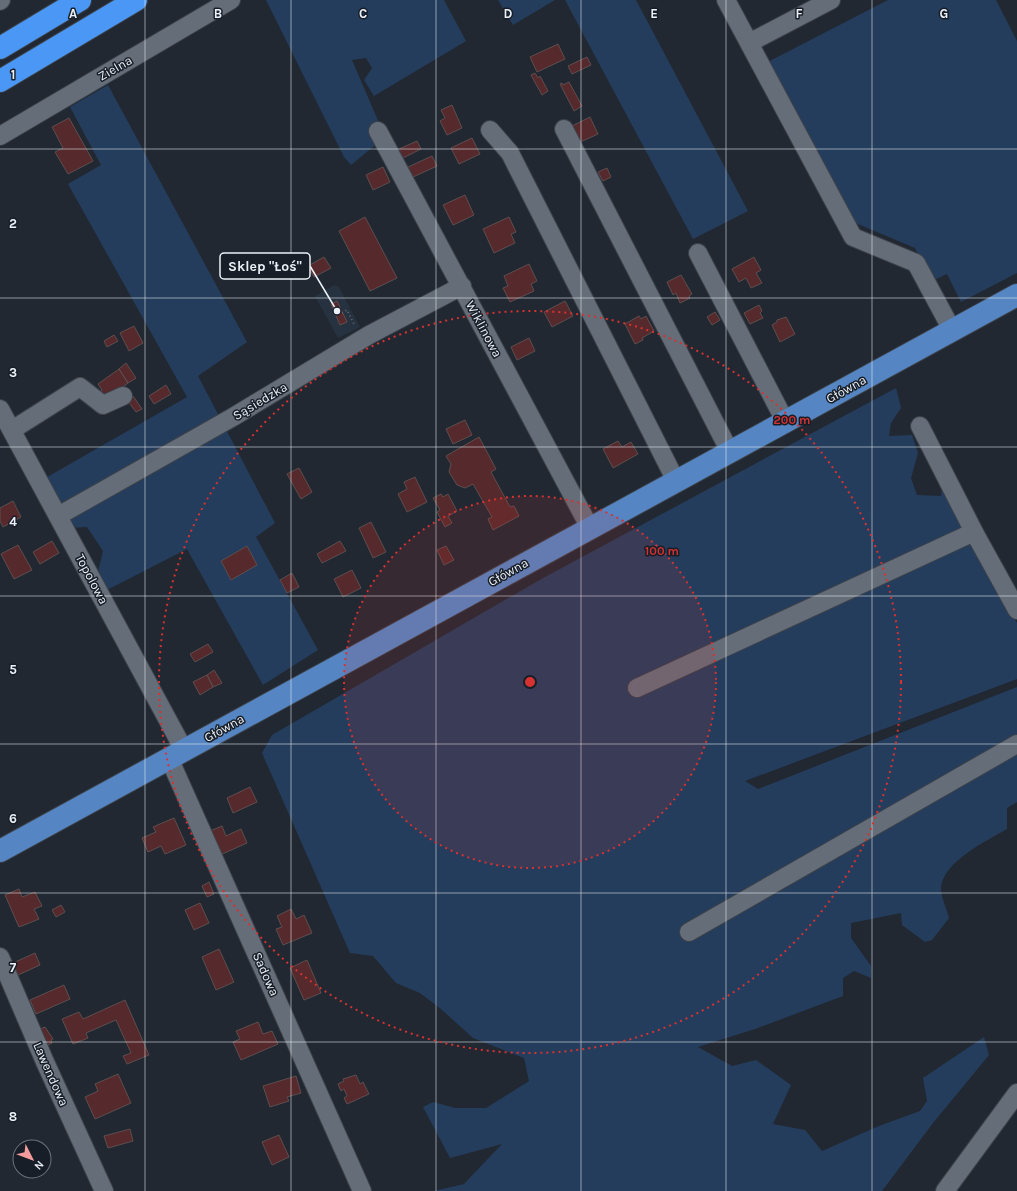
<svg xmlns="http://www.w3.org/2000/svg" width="1017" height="1191" font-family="Karla,sans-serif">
	<rect width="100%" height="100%" fill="#212832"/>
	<!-- built -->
	<path fill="#263240" d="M334 285 339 287 360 327 338 338 315 296Z"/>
	<!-- green -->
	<path fill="#253d5c" d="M266 0H444L466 41 374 96 364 80 372 68 366 58 352 60 385 137 351 165 344 157Z
		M498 0H555L513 25Z
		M565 0H636L748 211 693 239Z
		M888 0H996L1017 41V273L961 302 947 274 932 281 915 248 846 219 760 66Z
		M108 85 247 342 198 376 275 523 256 537 318 650 263 685 187 549 103 592 96 580 103 551 87 527 68 528 42 480 187 397 68 184 101 165 70 107Z
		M896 388 901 408 891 423 889 436 912 435 918 453 911 478 917 495 941 496 943 481 964 524 1017 623V679L745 781 758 789 1017 687V802L1007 808V829C987 841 943 861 941 888 941 897 947 910 949 918L932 940 925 942 902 925 901 913 851 923V938L871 966V978L854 971 843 978V996L755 1029 698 1047 732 1066 756 1060 791 1085 773 1124 805 1130 822 1151 879 1126 920 1111 927 1101 923 1078 984 1037 989 1055 933 1123 882 1191H434L464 1184 502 1144 450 1158 423 1107 433 1102 455 1108H486L529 1081 524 1058 473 1038 441 1009 420 993 396 983 373 956 350 953 262 753 272 735 543 578Z"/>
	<!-- building -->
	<path fill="#56292c" stroke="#5e4e4e" d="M558 44 565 59 537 72 530 57Z
		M587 57 591 65 572 74 568 66Z
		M535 73 538 78 540 76 548 91 542 95 531 75Z
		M569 82 582 106 574 111 560 84 562 83 563 85Z
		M452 105 462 128 447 135 440 121 445 118 441 110Z
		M590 117 598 134 578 143 570 127Z
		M69 118 93 161 68 174 55 152 63 148 52 127Z
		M472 138 480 154 459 164 451 148Z
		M417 141 421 149 401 159 397 150Z
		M432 156 437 166 413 177 408 167Z
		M383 167 390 182 373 190 366 175Z
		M607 168 611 177 603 181 598 172Z
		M465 195 474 215 453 225 443 205Z
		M365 217 397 278 370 291 339 231Z
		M509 217 516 232 511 234 515 243 494 253 483 229Z
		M324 257 331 268 314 277 308 266Z
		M754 257 761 270 756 273 762 283 751 288 746 278 739 282 732 269Z
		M529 264 537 281 531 284 534 291 510 302 503 288 508 286 504 276Z
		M681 275 692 294 689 296 690 298 680 303 676 293 673 295 667 282Z
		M337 301 347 322 340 325 331 304Z
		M565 301 573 316 552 327 544 312Z
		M759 305 762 311 760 313 763 318 750 324 744 313Z
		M715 312 720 320 712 325 707 317Z
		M639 316 641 319 646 316 654 331 642 338 643 340 635 344 625 324Z
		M786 317 795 334 780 342 772 325 777 322V320Z
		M134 326 143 343 129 351 120 333Z
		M114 335 118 341 107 347 104 341Z
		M529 338 535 351 517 360 511 347Z
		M126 363 136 378 128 383 119 369Z
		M119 369 128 383 108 398 99 393 102 390 98 384Z
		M166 385 171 394 154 404 149 396Z
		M133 396 142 409 136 412 127 400Z
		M465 420 472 435 453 444 446 429Z
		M479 437 496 469 491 472 510 507 514 506 519 516 493 530 488 519 492 517 473 484 465 488 457 485 449 472 451 464 446 456Z
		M618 441 622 447 631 442 638 454 613 468 603 449Z
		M299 468 312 492 301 499 287 474Z
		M415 477 427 502 407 512 398 494 407 489 404 482Z
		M441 494 443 497 448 494 457 511 448 516 452 523 445 527 437 512 440 510 433 498Z
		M13 501 21 517 3 527 0 521V508Z
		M371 522 386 552 373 558 359 528Z
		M52 541 59 553 40 564 33 552Z
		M340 541 346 551 322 563 317 554Z
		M18 545 32 570 14 579 1 554Z
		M247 546 257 565 231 580 221 561Z
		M446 546 454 560 444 565 437 550Z
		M352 570 361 588 343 597 334 579Z
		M292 573 299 587 287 593 280 580Z
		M208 644 213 652 195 662 190 654Z
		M214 670 222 683 213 687 207 675Z
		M207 675 213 687 200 695 193 682Z
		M250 787 257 802 233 813 227 798Z
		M174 818 186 845 165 854 161 846 148 852 142 838 156 832 153 827Z
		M222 826 226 836 241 829 247 843 220 855 210 831Z
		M209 882 214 894 207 897 202 886Z
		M19 889 22 897 35 892 42 906 34 909 39 919 19 927 5 895Z
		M200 903 209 923 194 930 185 910Z
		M61 905 65 912 56 917 52 910Z
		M291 909 296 919 304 915 312 933 283 945 276 929 282 927 277 916Z
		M219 949 234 982 216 990 202 957Z
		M35 953 40 965 18 975 13 963Z
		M307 960 321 993 304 1000 290 968Z
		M64 985 70 999 36 1014 30 1000Z
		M125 1000 149 1055 127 1064 123 1056 131 1053 116 1020 86 1033 88 1038 73 1044 62 1019 79 1012 83 1019Z
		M258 1022 263 1034 272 1031 278 1044 241 1060 233 1042 240 1039 236 1031Z
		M45 1027 53 1039 51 1040 52 1043 46 1046 38 1030Z
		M118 1074 131 1103 95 1119 85 1097 98 1091 95 1084Z
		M356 1075 360 1084 363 1082 369 1094 347 1104 344 1098 347 1096 344 1089 341 1091 338 1084 344 1081 343 1079Z
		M296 1076 301 1093 287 1097 289 1101 270 1107 263 1086Z
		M130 1129 133 1141 108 1148 104 1136Z
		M279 1135 289 1157 272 1165 262 1142Z"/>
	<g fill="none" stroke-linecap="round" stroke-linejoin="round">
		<defs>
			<path id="minor" d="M726 0 853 237 916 263 952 330
				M0 1 1 0
				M749 43 831 0
				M564 129 730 452
				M490 130 510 153 676 481
				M378 131 590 528
				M0 136 231 0
				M698 253 786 423
				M0 409 184 750
				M920 426 974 532 1017 610
				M12 430 80 387 103 405 123 396
				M58 516 233 417 369 335 462 286
				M637 688 974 532
				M169 758 362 1191
				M689 932 1017 744
				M0 957 45 1062 104 1191
				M945 1191 1017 1093"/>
			<path id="major" d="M0 851 1017 295"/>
			<path id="highway" d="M0 48 80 0
				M0 81 136 0"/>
		</defs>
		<!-- minor casing -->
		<use href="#minor" stroke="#3c424a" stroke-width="20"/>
		<!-- major casing -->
		<use href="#major" stroke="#3c424a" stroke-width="24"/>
		<!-- highway casing -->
		<use href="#highway" stroke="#3c424a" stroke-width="24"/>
		<!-- path -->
		<path stroke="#636972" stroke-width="2" stroke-dasharray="1 3" stroke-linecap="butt" d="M342 313 347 310 355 326"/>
		<!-- minor -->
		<use href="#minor" stroke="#656d79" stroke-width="18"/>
		<!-- major -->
		<use href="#major" stroke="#5586c3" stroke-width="22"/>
		<!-- highway -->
		<use href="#highway" stroke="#4a97f5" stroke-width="22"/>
	</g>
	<!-- grid -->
	<path fill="none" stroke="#ebf0f6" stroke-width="1" stroke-opacity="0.55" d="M145 0V1191M291 0V1191M436 0V1191M581 0V1191M726 0V1191M872 0V1191M0 149H1017M0 298H1017M0 447H1017M0 596H1017M0 744H1017M0 893H1017M0 1042H1017"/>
	<!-- distance rings -->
	<circle cx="530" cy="682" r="186" fill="#d73232" fill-opacity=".12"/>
	<g fill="none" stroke="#d73232" stroke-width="2" stroke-dasharray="2 4">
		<circle cx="530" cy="682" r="186"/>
		<circle cx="530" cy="682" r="371"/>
	</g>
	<g text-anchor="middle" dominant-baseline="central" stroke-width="3" stroke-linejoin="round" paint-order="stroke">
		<!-- street labels -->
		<g font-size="13" fill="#ebf0f6" stroke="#171e28">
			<text transform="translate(115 68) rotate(-30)">Zielna</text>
			<text transform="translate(484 329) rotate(62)">Wiklinowa</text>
			<text transform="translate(846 389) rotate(-29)">Główna</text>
			<text transform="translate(260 401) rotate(-31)">Sąsiedzka</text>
			<text transform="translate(508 572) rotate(-29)">Główna</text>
			<text transform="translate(92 579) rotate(62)">Topolowa</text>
			<text transform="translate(224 728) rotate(-29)">Główna</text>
			<text transform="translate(266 974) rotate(66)">Sadowa</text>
			<text transform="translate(51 1074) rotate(66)">Lawendowa</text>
		</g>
	</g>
	<g font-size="13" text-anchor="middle" font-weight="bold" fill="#ebf0f6" stroke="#171e28" stroke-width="3" stroke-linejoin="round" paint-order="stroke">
		<text x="73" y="18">A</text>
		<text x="218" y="18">B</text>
		<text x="363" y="18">C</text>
		<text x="508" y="18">D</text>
		<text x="654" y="18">E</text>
		<text x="799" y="18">F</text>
		<text x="944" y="18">G</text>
		<text x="13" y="79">1</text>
		<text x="13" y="228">2</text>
		<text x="13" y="377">3</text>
		<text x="13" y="526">4</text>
		<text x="13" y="674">5</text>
		<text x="13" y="823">6</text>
		<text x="13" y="972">7</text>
		<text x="13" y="1121">8</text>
	</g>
	<circle cx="530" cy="682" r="6" fill="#d73232" stroke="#171e28" stroke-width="2"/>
	<g font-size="12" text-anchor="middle" font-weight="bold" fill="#d73232" stroke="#171e28" stroke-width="3" stroke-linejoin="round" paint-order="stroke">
		<text x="792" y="424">200 m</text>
		<text x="662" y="555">100 m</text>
	</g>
	<!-- callouts -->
	<path fill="none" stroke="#ebf0f6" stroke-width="1.5" d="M337 311L310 266"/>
	<circle fill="#ebf0f6" stroke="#171e28" stroke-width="1.5" cx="337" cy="311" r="4"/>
	<rect fill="#171e28" stroke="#ebf0f6" stroke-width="1.5" x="220" y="253" width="90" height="26" rx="4"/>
	<g font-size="14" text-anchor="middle" font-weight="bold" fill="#ebf0f6">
		<text x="265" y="271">Sklep "Łoś"</text>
	</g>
	<!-- north arrow -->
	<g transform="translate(32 1159) rotate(132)"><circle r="19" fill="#171e28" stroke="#6c727a"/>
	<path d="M0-3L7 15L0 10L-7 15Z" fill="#f59b9d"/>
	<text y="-6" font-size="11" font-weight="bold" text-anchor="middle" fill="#ebf0f6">N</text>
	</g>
</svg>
